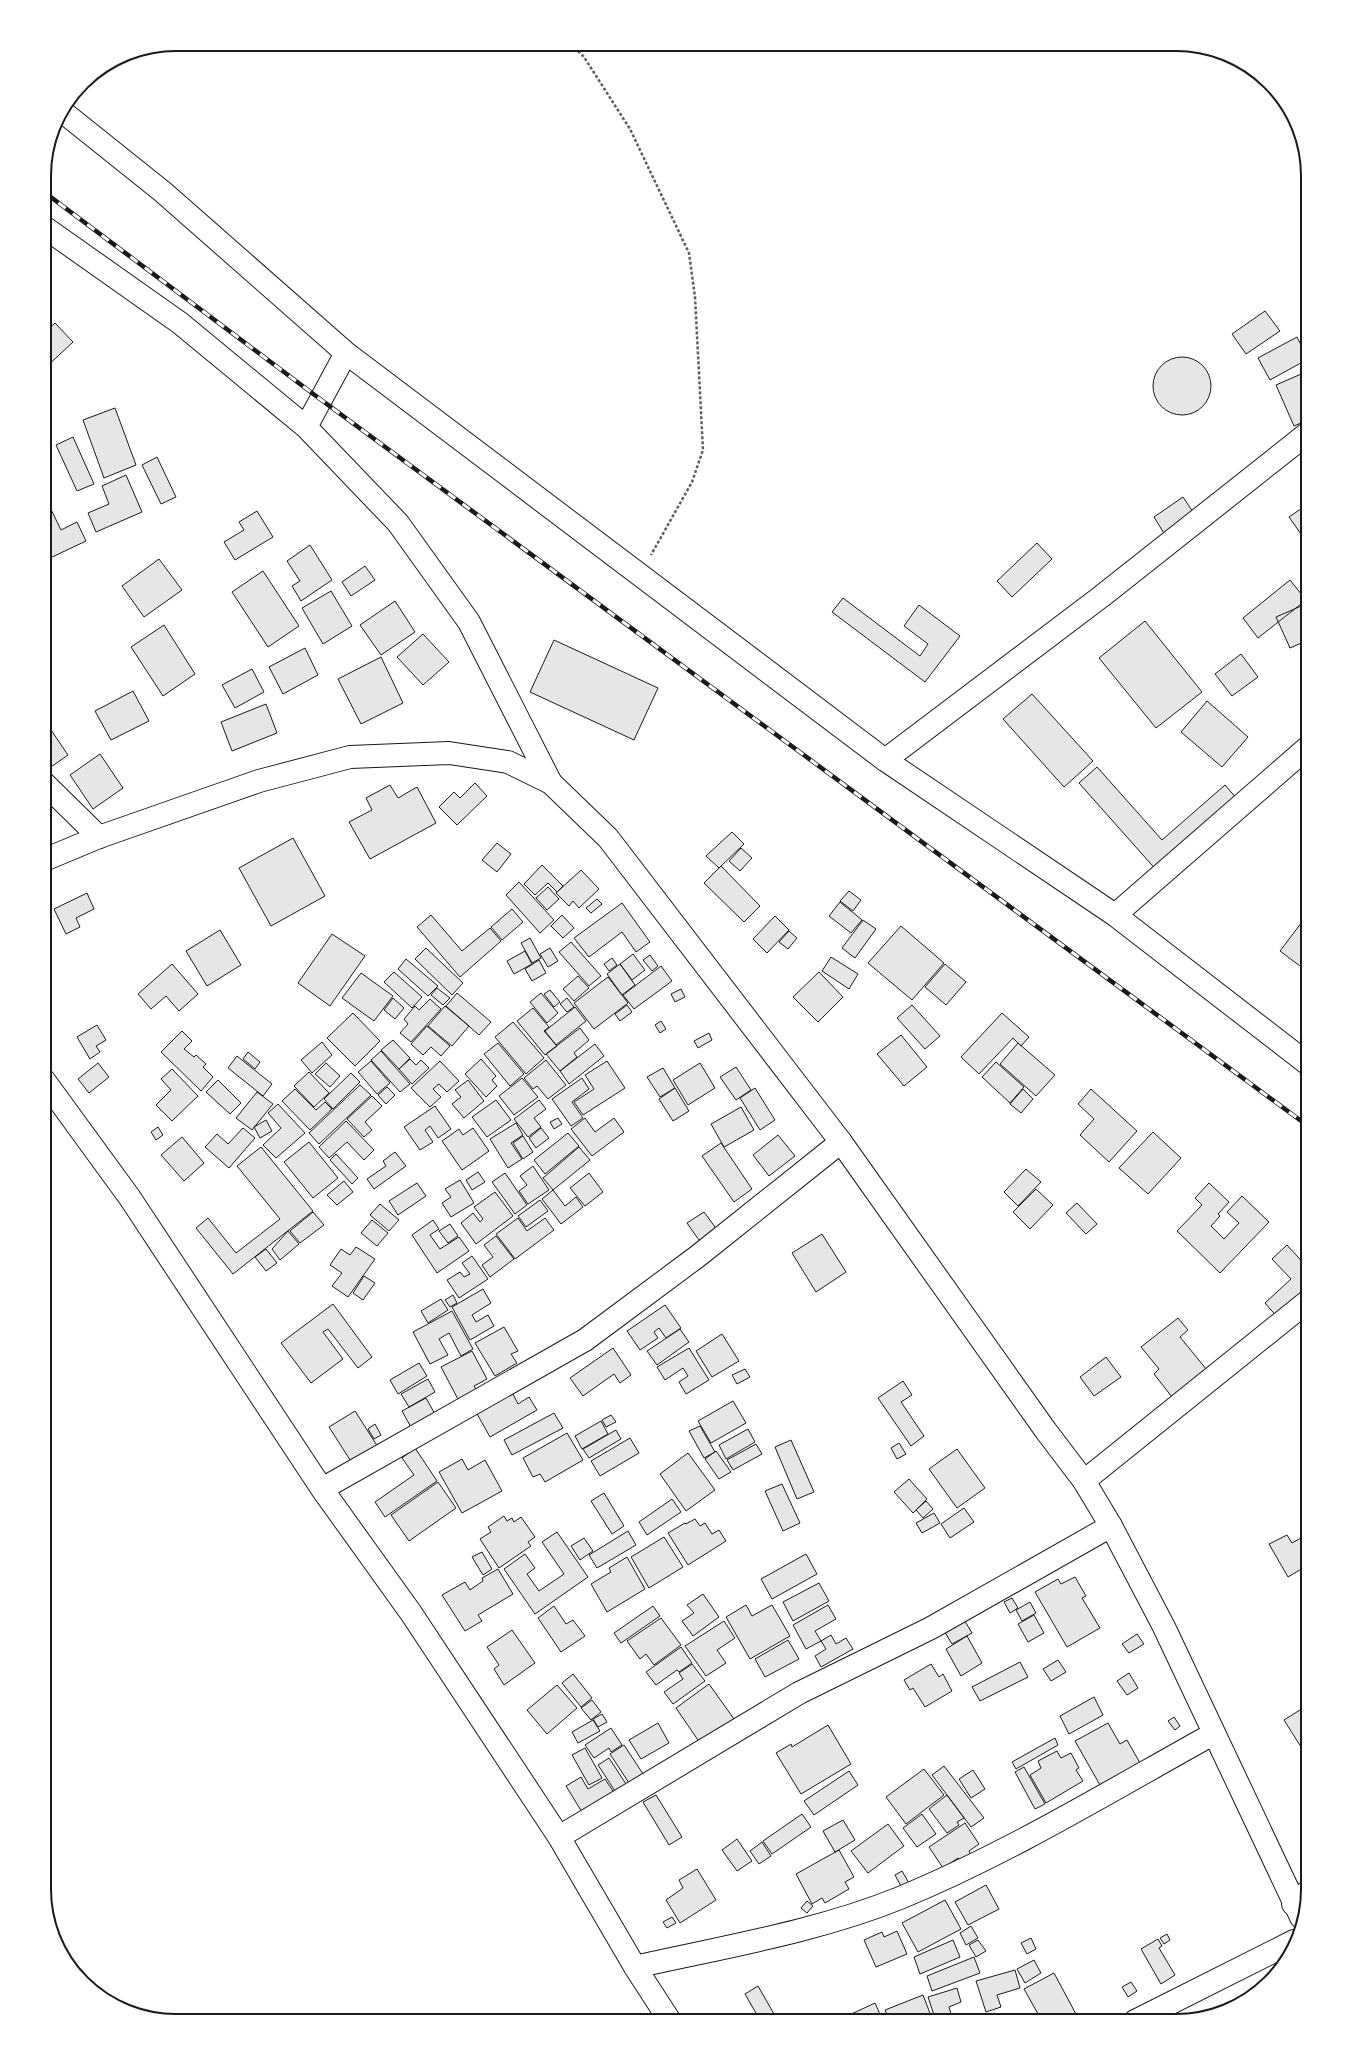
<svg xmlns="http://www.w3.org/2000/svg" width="1352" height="2065" font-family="'Open Sans',sans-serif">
	<rect width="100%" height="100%" fill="#fff"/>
	<!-- building -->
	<path fill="#e6e6e6" stroke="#1a1a1a" d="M1265 311 1280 331 1246 354 1232 334Z
		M55 323 73 342 44 369V333Z
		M1297 337 1308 359 1270 380 1258 358Z
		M1153 386a29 29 0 1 1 58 0a29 29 0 1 1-58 0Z
		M1308 371V420L1294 426 1276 385Z
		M115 408 136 465 104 478 83 420Z
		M73 437 94 484 77 491 56 445Z
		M157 457 176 497 161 504 142 465Z
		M126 475 142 512 96 532 88 513 109 504 102 486Z
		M44 495 61 530 77 522 86 541 48 559 44 550Z
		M1183 497 1195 515 1165 535 1154 517Z
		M1308 504V544L1289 517Z
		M257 511 273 537 235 560 224 542 244 530 239 522Z
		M1037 543 1052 559 1012 597 997 581Z
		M310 545 332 580 301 601 292 586 300 581 287 561Z
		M159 559 182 590 144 617 122 586Z
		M365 566 375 580 351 596 342 582Z
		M263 571 299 626 268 647 232 592Z
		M1290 580 1306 600 1258 638 1243 618Z
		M331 591 352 626 323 644 302 608Z
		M843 598 920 656 928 644 904 626 919 605 960 636 925 682 832 612Z
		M395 601 415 632 381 655 360 625Z
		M1308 603V640L1290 648 1276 617Z
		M1145 621 1202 692 1156 728 1099 658Z
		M164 625 195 674 163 696 131 647Z
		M423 634 449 662 423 685 397 657Z
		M554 640 658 688 634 740 530 692Z
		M305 648 318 675 283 694 269 667Z
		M1241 654 1258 677 1232 696 1215 674Z
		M381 657 403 703 361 724 338 679Z
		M252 669 264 692 235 708 222 685Z
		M133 691 149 721 111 740 95 711Z
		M1032 694 1093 761 1064 787 1003 719Z
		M1207 701 1248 737 1222 767 1181 732Z
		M266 704 277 733 232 751 221 722Z
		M49 727 68 755 51 767 44 757V730Z
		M100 754 123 788 93 809 70 775Z
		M1097 767 1162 840 1225 785 1238 800 1158 872 1079 783Z
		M475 783 487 796 457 825 439 807 454 792 460 798Z
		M390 785 398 798 417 787 436 823 370 859 349 822 372 810 366 798Z
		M732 832 744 844 719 868 706 856Z
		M293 838 325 896 271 926 239 868Z
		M497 843 511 854 497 872 482 860Z
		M741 848 752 858 740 871 729 861Z
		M542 865 563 886 557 892 548 883 535 895 524 884Z
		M721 866 760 906 744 922 704 883Z
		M581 870 599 889 579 908 573 901 569 906 556 893Z
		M519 882 554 920 540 933 506 895Z
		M548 887 559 899 547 910 536 898Z
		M849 891 861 900 853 911 840 901Z
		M87 893 94 909 76 918 80 927 66 934 54 909Z
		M597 899 602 904 591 913 586 908Z
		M840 902 862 920 851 933 829 916Z
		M622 903 650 942 636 952 622 932 589 957 574 938Z
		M512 909 523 922 502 940 491 927Z
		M1308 914V972L1280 951Z
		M431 915 462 951 490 928 501 941 460 977 417 927Z
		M562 915 574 928 563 938 551 926Z
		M775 916 789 930 767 953 753 939Z
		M863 920 876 929 855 958 842 948Z
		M901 926 944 963 912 1000 868 963Z
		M220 930 241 965 207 986 186 951Z
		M789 931 797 938 788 949 779 942Z
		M332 934 365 956 330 1006 298 983Z
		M530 938 541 958 532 963 521 943Z
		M571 942 601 976 589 986 559 952Z
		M426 948 463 983 452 995 415 959Z
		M550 948 558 961 548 967 540 954Z
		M525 951 532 964 514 974 507 961Z
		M633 954 645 970 632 980 620 964Z
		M650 955 658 966 652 971 643 960Z
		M831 957 858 974 849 989 822 971Z
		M612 958 617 965 609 971 604 964Z
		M406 959 438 986 428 996 398 969Z
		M539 960 546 973 532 981 525 969Z
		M172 964 198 994 179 1011 166 996 151 1009 138 994Z
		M620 964 635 985 622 995 607 974Z
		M945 964 966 982 946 1005 925 987Z
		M661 966 672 981 634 1009 623 995Z
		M394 972 422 997 412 1008 384 982Z
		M819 972 843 997 818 1022 793 997Z
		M361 973 393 996 374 1021 342 998Z
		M578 976 589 988 574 1001 563 989Z
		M608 977 628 1003 594 1029 574 1003Z
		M437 988 450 998 443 1005 431 995Z
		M681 989 685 997 675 1002 671 994Z
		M550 990 560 1002 554 1007 544 994Z
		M457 993 491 1022 479 1035 446 1006Z
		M541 993 558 1013 547 1023 530 1002Z
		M393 998 404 1008 395 1019 384 1010Z
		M567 998 574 1007 567 1012 560 1004Z
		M430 999 441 1009 411 1042 400 1033 408 1024 404 1019 415 1006 419 1010Z
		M627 1005 632 1012 620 1021 615 1014Z
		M912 1005 940 1036 925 1049 897 1018Z
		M445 1006 469 1026 452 1046 428 1026Z
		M575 1007 586 1021 556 1045 545 1031Z
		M533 1008 549 1027 544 1031 557 1046 545 1055 517 1021Z
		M353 1013 380 1041 355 1066 327 1038Z
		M1002 1013 1029 1037 1021 1046 1013 1038 979 1074 961 1057Z
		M661 1021 666 1029 660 1033 655 1025Z
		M513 1022 544 1058 526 1074 495 1037Z
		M97 1025 106 1040 96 1046 100 1052 90 1059 77 1037Z
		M427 1026 450 1046 441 1056 431 1047 423 1055 411 1044Z
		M580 1028 589 1040 574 1053 577 1057 560 1071 546 1054Z
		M182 1031 192 1041 184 1049 194 1057 196 1055 206 1064 203 1067 213 1077 201 1091 161 1052Z
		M709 1033 712 1040 698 1048 694 1041Z
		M901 1035 927 1067 904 1086 877 1054Z
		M393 1040 410 1058 399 1069 381 1050Z
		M322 1042 332 1055 312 1073 301 1060Z
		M498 1043 524 1074 510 1086 484 1054Z
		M1018 1043 1055 1075 1036 1096 1000 1064Z
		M595 1044 604 1056 569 1084 560 1071Z
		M381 1051 410 1084 400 1092 371 1060Z
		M248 1052 260 1062 255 1069 243 1059Z
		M237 1056 272 1084 263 1096 228 1068Z
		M410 1059 416 1065 421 1060 429 1068 412 1084 399 1069Z
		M481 1059 496 1076 492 1080 497 1086 486 1097 465 1074Z
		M546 1060 566 1085 548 1099 537 1086 533 1089 524 1078Z
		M371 1061 390 1083 377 1094 358 1072Z
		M440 1061 459 1081 447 1092 439 1084 433 1089 441 1097 430 1107 411 1088Z
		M607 1061 625 1088 583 1115 574 1102 594 1089 585 1075Z
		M996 1062 1024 1087 1010 1103 982 1077Z
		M98 1063 109 1077 89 1093 78 1079Z
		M326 1063 340 1076 330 1087 315 1074Z
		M700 1063 715 1088 688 1105 673 1080Z
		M736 1067 751 1090 736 1100 720 1077Z
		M663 1068 675 1088 660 1097 647 1077Z
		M172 1069 198 1096 172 1121 156 1105 171 1090 161 1079Z
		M309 1072 329 1093 314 1107 294 1086Z
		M351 1073 360 1082 333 1109 324 1099Z
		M522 1078 538 1097 514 1115 499 1096Z
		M582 1078 589 1089 572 1102 583 1118 571 1126 552 1099Z
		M218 1080 241 1103 230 1114 206 1092Z
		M468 1080 484 1101 464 1118 452 1104 461 1097 455 1090Z
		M360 1085 371 1095 319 1144 309 1133Z
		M387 1087 395 1095 386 1104 378 1095Z
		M675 1088 689 1111 673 1121 659 1099Z
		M755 1088 775 1120 760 1130 740 1098Z
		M295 1089 316 1110 325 1102 332 1109 310 1130 282 1101Z
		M1023 1089 1033 1099 1021 1113 1010 1104Z
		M1091 1089 1137 1131 1109 1162 1080 1135 1094 1119 1078 1104Z
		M257 1092 273 1104 252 1130 236 1118Z
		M372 1096 382 1106 365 1122 372 1130 364 1137 347 1119Z
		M496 1100 511 1120 487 1137 472 1117Z
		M539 1100 546 1109 534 1118 541 1127 528 1137 514 1119Z
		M278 1104 305 1133 276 1158 263 1145 281 1128 268 1113Z
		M435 1106 451 1129 438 1138 430 1126 425 1130 433 1142 420 1150 404 1127Z
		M741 1107 754 1130 724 1147 711 1124Z
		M558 1118 562 1124 554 1129 550 1122Z
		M585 1118 595 1132 614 1118 624 1132 592 1156 571 1129Z
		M266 1120 272 1131 260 1138 254 1127Z
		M346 1121 374 1150 364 1160 347 1142 329 1158 319 1147Z
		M516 1123 523 1135 511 1143 522 1159 508 1168 490 1139Z
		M158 1127 163 1135 156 1140 151 1132Z
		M243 1128 255 1138 229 1168 205 1147 217 1134 228 1144Z
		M473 1128 489 1151 462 1170 442 1141 459 1129 463 1135Z
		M541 1128 549 1138 536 1148 529 1138Z
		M1153 1132 1181 1158 1148 1194 1119 1168Z
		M568 1133 579 1146 545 1174 534 1160Z
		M778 1135 795 1156 769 1176 753 1155Z
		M523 1136 533 1152 523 1159 513 1143Z
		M182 1137 204 1163 184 1181 161 1155Z
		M309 1142 338 1178 313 1198 284 1162Z
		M721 1143 752 1189 734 1202 702 1156Z
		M261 1147 313 1211 233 1274 196 1228 208 1218 236 1253 280 1219 237 1166Z
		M579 1147 590 1160 553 1190 543 1178Z
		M395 1152 406 1166 374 1189 367 1179 386 1166 383 1161Z
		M336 1154 358 1178 352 1184 330 1160Z
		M533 1166 549 1190 528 1204 519 1191 527 1185 520 1176Z
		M1026 1169 1041 1182 1018 1206 1004 1192Z
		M478 1172 485 1182 472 1190 466 1180Z
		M505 1173 527 1205 515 1214 492 1182Z
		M589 1173 603 1192 585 1206 570 1188Z
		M460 1180 474 1203 451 1217 442 1203 451 1197 445 1189Z
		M344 1181 353 1192 337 1205 327 1195Z
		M417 1183 426 1196 398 1215 389 1201Z
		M1209 1183 1229 1202 1218 1214 1220 1216 1211 1226 1224 1239 1239 1223 1227 1212 1242 1196 1269 1222 1220 1273 1177 1231 1202 1205 1195 1198Z
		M1036 1189 1053 1205 1030 1229 1013 1212Z
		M553 1190 565 1206 576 1197 583 1207 561 1224 542 1199Z
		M495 1192 513 1216 476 1244 461 1223 473 1213 480 1222 483 1219 474 1207Z
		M540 1200 548 1211 526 1227 518 1216Z
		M1077 1203 1097 1224 1086 1234 1066 1213Z
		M380 1204 399 1220 389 1231 370 1215Z
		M313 1212 324 1225 300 1243 290 1231Z
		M704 1212 718 1231 701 1243 687 1223Z
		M518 1218 527 1231 545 1218 554 1230 515 1259 496 1234Z
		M372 1220 388 1233 377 1246 361 1233Z
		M433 1220 439 1229 430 1235 440 1249 459 1237 469 1251 437 1273 412 1235Z
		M450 1224 458 1236 448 1243 439 1231Z
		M288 1231 299 1244 280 1260 272 1249Z
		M822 1234 846 1272 816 1292 792 1253Z
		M496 1236 514 1259 490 1277 482 1265 493 1257 484 1245Z
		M1287 1245 1308 1268V1291L1278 1318 1265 1303 1291 1279 1272 1259Z
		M356 1247 375 1259 348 1297 332 1286 342 1273 330 1265 341 1249 350 1255Z
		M266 1249 277 1263 266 1271 255 1257Z
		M472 1256 488 1279 459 1298 447 1280 460 1272 464 1277 470 1274 462 1263Z
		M364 1276 375 1283 363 1300 353 1293Z
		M483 1289 491 1303 472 1315 476 1322 488 1315 494 1326 470 1340 452 1307Z
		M453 1295 457 1303 450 1307 445 1300Z
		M441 1299 448 1310 428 1323 421 1311Z
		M333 1304 372 1357 358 1368 328 1329 323 1332 343 1359 311 1383 281 1343Z
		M665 1305 681 1328 666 1338 659 1328 654 1332 658 1338 640 1350 627 1331Z
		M452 1311 473 1349 461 1356 449 1333 439 1339 448 1355 430 1364 413 1332Z
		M1178 1318 1188 1330 1180 1337 1207 1370 1172 1397 1154 1374 1159 1369 1141 1347Z
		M504 1327 518 1351 511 1354 517 1363 495 1376 475 1343Z
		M680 1329 689 1342 657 1365 647 1351Z
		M722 1334 739 1361 712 1377 696 1351Z
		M613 1348 631 1375 620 1383 614 1374 583 1396 570 1378Z
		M689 1348 709 1380 686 1394 679 1382 688 1376 683 1368 665 1380 657 1367Z
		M472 1351 487 1379 474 1386 477 1391 459 1401 441 1367Z
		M1106 1357 1121 1377 1094 1396 1080 1377Z
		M419 1363 427 1376 398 1394 390 1380Z
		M745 1369 750 1377 737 1384 732 1375Z
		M428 1379 435 1392 409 1407 401 1394Z
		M903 1381 912 1395 901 1402 924 1436 911 1446 878 1398Z
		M512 1392 518 1404 529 1397 537 1410 490 1437 476 1412Z
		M426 1398 436 1416 412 1429 402 1411Z
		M733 1401 746 1423 711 1443 698 1421Z
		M355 1411 378 1447 352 1463 329 1427Z
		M554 1413 563 1428 512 1455 504 1440Z
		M611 1415 616 1422 606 1427 602 1420Z
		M601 1421 608 1434 582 1449 575 1436Z
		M375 1424 381 1435 374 1439 368 1429Z
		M700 1426 715 1452 704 1458 689 1431Z
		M748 1429 755 1442 726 1459 719 1445Z
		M616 1430 621 1439 589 1458 583 1449Z
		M567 1433 583 1460 545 1482 540 1474 533 1477 523 1458Z
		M630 1438 639 1453 600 1476 591 1461Z
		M791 1440 814 1492 797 1499 775 1447Z
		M899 1443 906 1454 897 1459 891 1448Z
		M756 1444 762 1454 733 1470 727 1460Z
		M415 1448 437 1481 385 1517 375 1502 414 1475 402 1458Z
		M957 1449 985 1488 957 1508 929 1469Z
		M716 1451 731 1472 719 1479 705 1459Z
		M688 1453 715 1490 686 1511 660 1474Z
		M462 1459 468 1470 485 1460 502 1491 462 1513 439 1472Z
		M909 1479 927 1499 913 1513 894 1492Z
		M438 1482 456 1508 409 1541 391 1515Z
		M782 1484 800 1523 783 1531 765 1491Z
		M604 1493 624 1526 612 1534 591 1501Z
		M672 1499 681 1512 647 1535 639 1522Z
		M926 1501 933 1509 923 1518 916 1510Z
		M964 1508 974 1522 950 1538 941 1524Z
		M934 1513 940 1523 922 1533 916 1523Z
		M504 1516 507 1521 512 1518 514 1522 521 1517 535 1537 528 1542 531 1546 499 1568 480 1539 491 1532 488 1527Z
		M695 1519 700 1526 705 1523 712 1534 719 1530 726 1541 688 1565 668 1533 685 1523 686 1524Z
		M628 1531 636 1545 597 1568 589 1555Z
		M557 1532 588 1577 535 1614 504 1569 525 1554 535 1568 527 1574 539 1591 564 1574 542 1542Z
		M1308 1534V1565L1288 1577 1269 1544 1287 1535 1292 1543Z
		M664 1537 683 1567 649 1588 631 1557Z
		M584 1538 593 1551 580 1560 571 1546Z
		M482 1552 492 1569 483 1575 472 1557Z
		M806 1554 817 1574 772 1599 761 1579Z
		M627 1557 645 1589 607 1612 591 1584 611 1572 609 1568Z
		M498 1569 513 1594 478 1615 482 1621 465 1631 442 1595 465 1582 470 1590 483 1581 482 1578Z
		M1308 1570V1583L1302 1573Z
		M1075 1577 1086 1596 1082 1598 1100 1628 1067 1647 1035 1592 1058 1579 1061 1584Z
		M819 1583 829 1601 793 1621 783 1602Z
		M703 1594 719 1617 693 1636 682 1621 694 1613 687 1605Z
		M1012 1598 1018 1608 1010 1613 1004 1602Z
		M1030 1602 1036 1613 1022 1621 1016 1610Z
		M746 1605 752 1616 772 1605 790 1636 750 1659 726 1617Z
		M828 1605 836 1619 815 1631 821 1641 806 1649 793 1625Z
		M554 1606 566 1624 573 1620 585 1636 561 1652 538 1618Z
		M653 1606 660 1616 621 1643 614 1633Z
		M1034 1615 1044 1633 1028 1642 1018 1624Z
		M661 1618 681 1645 654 1665 646 1654 640 1659 627 1641Z
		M963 1618 972 1633 952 1644 943 1629Z
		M724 1621 735 1638 717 1650 726 1663 706 1676 685 1646Z
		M512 1630 535 1663 504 1685 494 1669 499 1665 487 1647Z
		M1137 1634 1144 1644 1129 1653 1122 1644Z
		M831 1635 836 1644 846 1638 853 1649 821 1667 815 1656 826 1649 821 1641Z
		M967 1636 982 1663 961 1676 946 1649Z
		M788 1640 799 1659 765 1677 755 1659Z
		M681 1647 692 1663 679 1672 677 1670 656 1685 646 1672Z
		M1058 1660 1066 1672 1051 1681 1043 1669Z
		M1020 1662 1028 1677 980 1701 972 1687Z
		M692 1664 705 1681 673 1704 664 1692 683 1679 679 1673Z
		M931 1664 939 1677 943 1674 952 1691 925 1707 913 1688 910 1690 904 1680Z
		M1129 1673 1138 1688 1127 1695 1117 1681Z
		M573 1674 592 1698 581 1707 562 1683Z
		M709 1684 734 1719 700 1743 676 1708Z
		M557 1685 577 1708 547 1734 527 1710Z
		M1094 1697 1103 1715 1069 1734 1060 1716Z
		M592 1700 601 1712 591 1720 581 1708Z
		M1308 1705V1743L1301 1747 1284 1720Z
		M602 1714 607 1722 598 1727 593 1719Z
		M1174 1717 1180 1726 1175 1730 1168 1721Z
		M593 1720 600 1731 578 1743 572 1732Z
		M658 1723 669 1743 641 1759 629 1740Z
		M1108 1723 1120 1744 1127 1740 1140 1763 1100 1785 1075 1741Z
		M828 1725 851 1764 801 1794 776 1753 791 1744 792 1747Z
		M611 1728 622 1745 611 1752 609 1748 594 1758 585 1745Z
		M1055 1738 1058 1745 1016 1769 1012 1762Z
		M624 1745 645 1777 631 1786 610 1754Z
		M585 1748 602 1778 589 1785 572 1755Z
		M1057 1751 1061 1758 1071 1753 1079 1768 1076 1770 1083 1781 1046 1803 1030 1775 1041 1768 1038 1761Z
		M609 1758 628 1787 617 1794 598 1765Z
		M944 1766 984 1818 971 1827 932 1775Z
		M1024 1767 1045 1804 1035 1809 1015 1772Z
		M924 1769 944 1795 906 1824 886 1797Z
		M973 1770 985 1789 971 1798 959 1779Z
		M849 1771 858 1785 814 1815 804 1801Z
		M581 1777 588 1789 605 1779 617 1797 585 1817 566 1786Z
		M656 1795 682 1837 669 1845 643 1802Z
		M947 1795 964 1818 957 1822 959 1825 947 1833 929 1809Z
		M802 1814 811 1827 772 1854 763 1841Z
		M922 1814 936 1834 917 1847 903 1828Z
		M843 1820 855 1840 835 1852 823 1831Z
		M965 1823 979 1844 969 1851 971 1855 961 1862 958 1858 943 1868 929 1847Z
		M888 1824 904 1846 868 1873 851 1851Z
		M737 1839 752 1861 737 1871 722 1850Z
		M762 1842 771 1856 759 1864 750 1851Z
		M839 1850 854 1877 845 1882 849 1889 825 1903 822 1898 812 1904 796 1874Z
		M697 1869 716 1900 680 1923 666 1900 683 1888 679 1880Z
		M902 1871 909 1883 902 1888 895 1875Z
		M986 1885 999 1909 968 1925 955 1902Z
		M945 1900 961 1929 918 1952 902 1923Z
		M807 1901 813 1906 807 1913 801 1908Z
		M672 1917 676 1923 667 1928 663 1922Z
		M971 1926 978 1938 966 1945 960 1933Z
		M897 1931 907 1954 876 1967 864 1940 882 1932 884 1937Z
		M1167 1934 1170 1940 1164 1944 1160 1938Z
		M1031 1938 1036 1949 1027 1954 1021 1943Z
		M1158 1939 1162 1946 1159 1948 1175 1975 1161 1984 1141 1949Z
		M953 1940 960 1957 920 1974 914 1957Z
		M978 1940 986 1951 976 1957 969 1945Z
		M974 1957 980 1973 932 1991 927 1976Z
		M1034 1960 1041 1973 1025 1983 1017 1969Z
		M1015 1970 1020 1988 997 1995 1001 2007 986 2012 976 1981Z
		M1054 1973 1077 2016 1067 2021H1042L1024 1989Z
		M1131 1982 1137 1991 1128 1997 1122 1987Z
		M758 1986 778 2021H747L757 2015 745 1994Z
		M957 1988 961 2002 949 2007 953 2021H936L928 1997Z
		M923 1995 933 2021H917L914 2015 906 2019 907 2021H890L885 2010Z
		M875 2003 883 2021H846L845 2017Z"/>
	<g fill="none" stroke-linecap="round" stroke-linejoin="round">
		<defs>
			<path id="minor" d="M63 112 163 192 346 353 885 760 1115 915 1308 1064
				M44 227 180 323 306 427 398 523 469 622 551 783
				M306 427 346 353
				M885 760 1102 596 1308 433
				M44 783 99 837
				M1115 915 1308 747
				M44 1080 130 1198 322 1489 411 1613 559 1837 635 1967 670 2021
				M1084 1481 1308 1301
				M322 1489 585 1340 698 1256 841 1142
				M559 1837 799 1693 931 1628 1111 1526
				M1293 1904 1307 1892
				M635 1967C723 1947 816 1932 900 1898 1009 1853 1110 1791 1213 1734
				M1135 2021 1294 1941"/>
			<path id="tertiary" d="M44 860 99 837 259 781 350 757 449 753 508 762 551 783 608 838 841 1142 1046 1431 1084 1481 1111 1526 1164 1627 1301 1917"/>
		</defs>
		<!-- minor casing -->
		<use href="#minor" stroke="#1a1a1a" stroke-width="24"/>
		<!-- tertiary casing -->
		<use href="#tertiary" stroke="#1a1a1a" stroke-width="24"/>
		<!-- path -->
		<path stroke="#5f5f5f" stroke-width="2.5" stroke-dasharray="3 2" stroke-linecap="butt" d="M571 44 584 57 630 129 689 253 695 297 703 450 692 482 651 555"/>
		<!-- minor -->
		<use href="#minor" stroke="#fff" stroke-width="22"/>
		<!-- tertiary -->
		<use href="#tertiary" stroke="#fff" stroke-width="22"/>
		<defs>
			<path id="rail" d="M44 192 320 399 1308 1126"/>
		</defs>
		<!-- rail casing -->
		<use href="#rail" stroke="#1a1a1a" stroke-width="4.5"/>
		<!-- rail -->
		<use href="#rail" stroke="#fff" stroke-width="3" stroke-dasharray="9" stroke-linecap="butt"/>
	</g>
	<!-- crop -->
	<path d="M0 0H1352V2065H0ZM176 51H1176A125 125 0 0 1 1301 176V1889A125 125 0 0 1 1176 2014H176A125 125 0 0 1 51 1889V176A125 125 0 0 1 176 51Z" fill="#fff" fill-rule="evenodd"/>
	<path fill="none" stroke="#1a1a1a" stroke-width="2" d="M176 51H1176A125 125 0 0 1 1301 176V1889A125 125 0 0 1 1176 2014H176A125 125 0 0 1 51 1889V176A125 125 0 0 1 176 51Z"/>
</svg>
